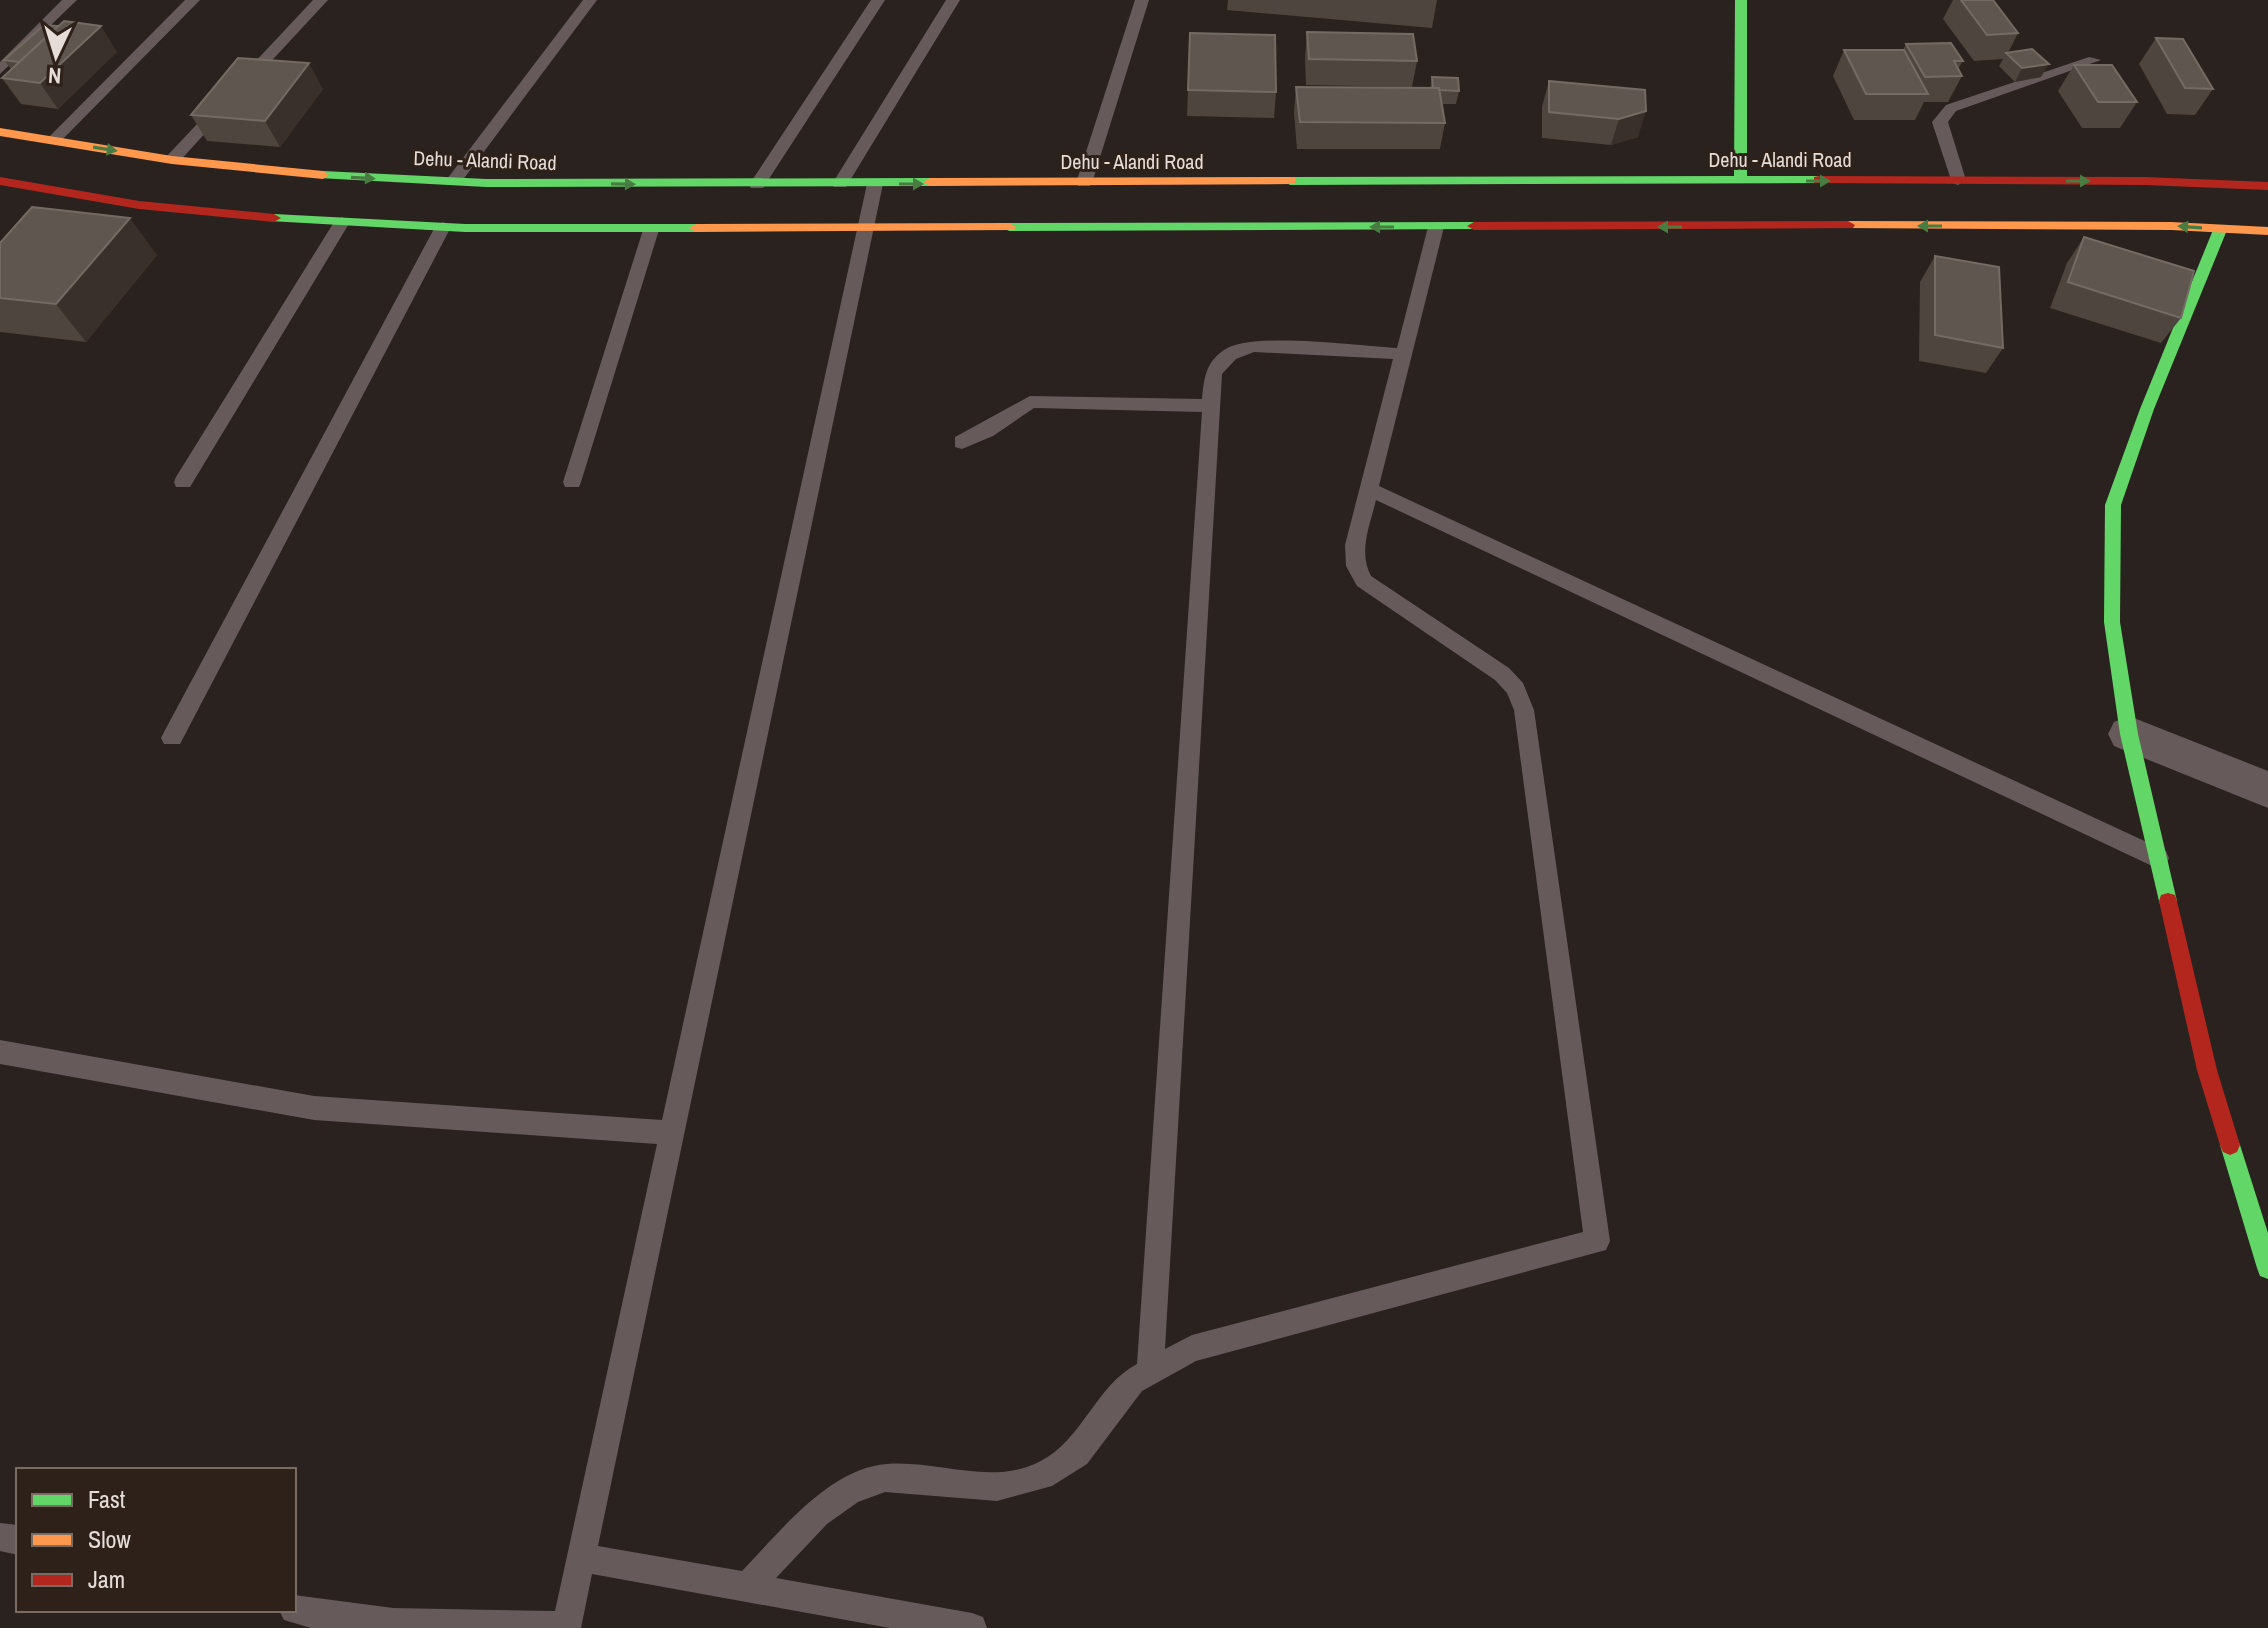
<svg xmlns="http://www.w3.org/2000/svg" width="2268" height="1628" font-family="'Archivo Narrow',sans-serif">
	<rect width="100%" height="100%" fill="#29221e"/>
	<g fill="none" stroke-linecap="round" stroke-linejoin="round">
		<!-- lane -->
		<path fill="#665b5a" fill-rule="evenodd" d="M62 0H77L0 74V62Z
			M185 0H200L58 144H48V138Z
			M313 0H328L251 83H241V77Z
			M583 0H597L459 185H447V179Z
			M871 0H885L763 188H751L749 185Z
			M946 0H960L846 187H834L832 184Z
			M1135 0H1149L1092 183 1090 186H1078L1076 183Z
			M2089 57 2101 60 1956 111 1948 122 1966 180 1958 185 1952 183 1932 122 1946 105Z
			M215 105 228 108 178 163H166V157Z
			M875 179 883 184 598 1546 742 1571C779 1533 829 1468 887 1464 937 1460 991 1486 1039 1462 1083 1440 1095 1386 1137 1364L1202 412 1034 408 993 436 962 449 955 447V437L1030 396 1202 399C1204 379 1205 363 1224 350 1253 331 1358 346 1397 348L1428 227 1436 222 1442 223 1444 227 1379 486 2166 851 2169 858 2166 865 2158 868 2150 865 1376 500C1370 525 1358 552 1371 576L1509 668 1523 683 1534 710 1610 1241 1606 1250 1196 1361 1142 1391 1087 1464 1052 1486 997 1501 885 1492 858 1502 827 1524 776 1578 972 1613 983 1617 987 1628H890L592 1574 581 1628H311L284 1620 279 1610H294V1595L393 1608 555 1611 657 1144 314 1120 0 1064V1040L314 1096 662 1120 867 184ZM1254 352 1393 359 1345 545 1346 566 1357 586 1495 680 1507 693 1514 710 1583 1232 1192 1335 1165 1349 1222 374 1236 359Z
			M342 217 350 222 190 487H176L174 482 176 477 334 222Z
			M443 222 451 227 180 744H164L161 738 164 732 435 227Z
			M651 225 659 230 581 482 579 487H565L563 482 643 230Z
			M0 1523 18 1525V1555L0 1551Z"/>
		<!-- street -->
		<path fill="#665b5a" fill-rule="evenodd" d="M2129 716 2268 771V808L2114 746 2108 734 2114 722Z"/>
		<!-- fast -->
		<path fill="#63d668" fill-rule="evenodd" d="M1735 0H1747V176H1819L1824 177V183L1290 185 1284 181 1290 177 1734 176Z
			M323 171 486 179 930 178 937 182 930 186 486 187 318 178V172Z
			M274 214 465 224H696L703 228 696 232H465L269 221V215Z
			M1474 222 1481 226 1479 229 1009 231 1002 227 1009 223Z
			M2220 226 2227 230 2154 409 2121 505 2120 622 2138 734 2177 901 2175 907 2168 909 2161 907 2159 901 2120 734 2104 622 2105 505 2140 409 2213 230Z
			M2230 1135 2237 1138 2240 1145 2268 1233V1279L2260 1276 2257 1268 2220 1145 2223 1138Z"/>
		<!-- slow -->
		<path fill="#ff974d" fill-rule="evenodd" d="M0 128 172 156 323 171 329 175 323 179 172 164 0 136Z
			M1290 177 1295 178V184L930 186 923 182 930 178Z
			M1848 221 2171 222 2268 227V235L2171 230 1843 228V222Z
			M1009 223 1016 227 1014 230 696 232 689 228 696 224Z"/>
		<!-- jam -->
		<path fill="#b3261e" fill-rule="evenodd" d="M1819 176 2145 177 2268 182V190L2145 185 1814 183V177Z
			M0 177 139 201 274 214 281 218 274 222 139 209 0 185Z
			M1848 221 1855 225 1853 228 1474 230 1467 226 1474 222Z
			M2168 893 2175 895 2177 901 2217 1070 2240 1145 2237 1152 2230 1155 2223 1152 2220 1145 2197 1070 2159 901 2161 895Z"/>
	</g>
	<!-- wall -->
	<path fill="#4e453f" d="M1228 0H1437L1432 28 1227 10Z
		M1953 0H1993L2018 33 2008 53 2041 77 2015 82 1999 66 2003 59 1974 61 1943 19Z
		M1307 32 1417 61 1412 87 1306 85 1305 58Z
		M1190 33 1276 92 1274 118 1187 116Z
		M2156 38 2213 89 2195 115 2167 114 2139 64Z
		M1906 44 1963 61 1958 69 1962 76 1948 102H1924L1915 120H1854L1833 76 1844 50H1903Z
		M117 52 58 109 21 104 2 78 11 69 4 60Z
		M2074 65 2137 102 2120 128H2082L2058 91Z
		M1432 77 1459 91 1456 104H1442L1445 123 1440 149H1297L1294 113 1296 87 1430 88Z
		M1549 81 1645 90 1638 137 1611 145 1542 138V107Z
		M323 89 280 147 207 141 191 115Z
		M2084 237 2181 318 2161 343 2050 308 2067 263Z
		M0 243 157 255 86 342 0 332Z
		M1935 256 2003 348 1986 373 1919 361 1920 282Z"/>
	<!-- shaded-wall -->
	<path fill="#39302b" d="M101 26 117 52 58 109 40 83Z
		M309 63 323 89 280 147 265 121Z
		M2049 64 2041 77 2015 82 2022 68Z
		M1646 111 1638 137 1611 145 1619 119Z
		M130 218 157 255 86 342 56 304Z"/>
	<!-- building -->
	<path fill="#5f564f" stroke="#746b64" stroke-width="2" d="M1961 0H1993L2018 33 1987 35Z
		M64 21 101 26 40 83 2 78Z
		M44 25 58 26 19 62 4 60Z
		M1307 32 1413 34 1417 61 1309 59Z
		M1190 33 1275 35 1276 92 1188 90Z
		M2156 38 2183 39 2213 89 2185 88Z
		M1951 43 1963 61H1954L1962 76 1925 77 1906 44Z
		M2032 49 2049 64 2022 68 2006 53Z
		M1844 50H1904L1928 94H1866Z
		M238 58 309 63 265 121 191 115Z
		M2074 65H2112L2137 102H2098Z
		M1432 77 1458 78 1459 91 1439 90V88H1433Z
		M1549 81 1645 90 1646 111 1619 119 1549 112Z
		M1296 87 1439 88 1445 123 1300 122Z
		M32 207 130 218 56 304 0 298V243Z
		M2084 237 2194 271 2181 318 2068 282Z
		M1935 256 1999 267 2003 348 1935 335Z"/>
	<!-- one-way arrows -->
	<defs><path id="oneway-solid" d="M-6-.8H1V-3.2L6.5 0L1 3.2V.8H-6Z" transform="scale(2)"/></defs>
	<g fill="#487c40">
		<use href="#oneway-solid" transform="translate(105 149) rotate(9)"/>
		<use href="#oneway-solid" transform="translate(363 178) rotate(3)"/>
		<use href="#oneway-solid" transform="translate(1818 181)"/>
		<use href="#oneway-solid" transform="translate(2078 181)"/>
		<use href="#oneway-solid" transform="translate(623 184) rotate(1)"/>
		<use href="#oneway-solid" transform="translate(911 184)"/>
		<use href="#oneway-solid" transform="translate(1930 226) rotate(180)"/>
		<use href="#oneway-solid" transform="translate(1382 227) rotate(180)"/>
		<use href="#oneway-solid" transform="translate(1670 227) rotate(180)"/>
		<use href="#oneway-solid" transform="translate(2190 227) rotate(-176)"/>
	</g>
	<g text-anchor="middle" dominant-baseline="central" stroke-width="6" stroke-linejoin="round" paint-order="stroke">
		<!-- far-street labels -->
		<g font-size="20" fill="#e6ddd8" stroke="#2e2119">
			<text x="1780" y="159">Dehu - Alandi Road</text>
			<text transform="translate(485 160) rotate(2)">Dehu - Alandi Road</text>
			<text x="1132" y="161">Dehu - Alandi Road</text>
		</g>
	</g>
	<!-- legend -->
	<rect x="16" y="1468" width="280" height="144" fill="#2e2119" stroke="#786c65" stroke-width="2"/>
	<rect x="32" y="1494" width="40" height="12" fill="#63d668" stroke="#786c65" stroke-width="2"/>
	<text x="88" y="1508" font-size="24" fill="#e6ddd8">Fast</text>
	<rect x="32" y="1534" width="40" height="12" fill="#ff974d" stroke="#786c65" stroke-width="2"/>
	<text x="88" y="1548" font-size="24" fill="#e6ddd8">Slow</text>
	<rect x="32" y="1574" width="40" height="12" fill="#b3261e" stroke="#786c65" stroke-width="2"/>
	<text x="88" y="1588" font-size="24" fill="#e6ddd8">Jam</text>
	<!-- north arrow -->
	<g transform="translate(56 56) rotate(184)" stroke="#2e2119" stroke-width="6" paint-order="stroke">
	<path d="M0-6L14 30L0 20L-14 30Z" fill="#e6ddd8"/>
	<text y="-12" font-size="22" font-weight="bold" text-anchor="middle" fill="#e6ddd8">N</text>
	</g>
</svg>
